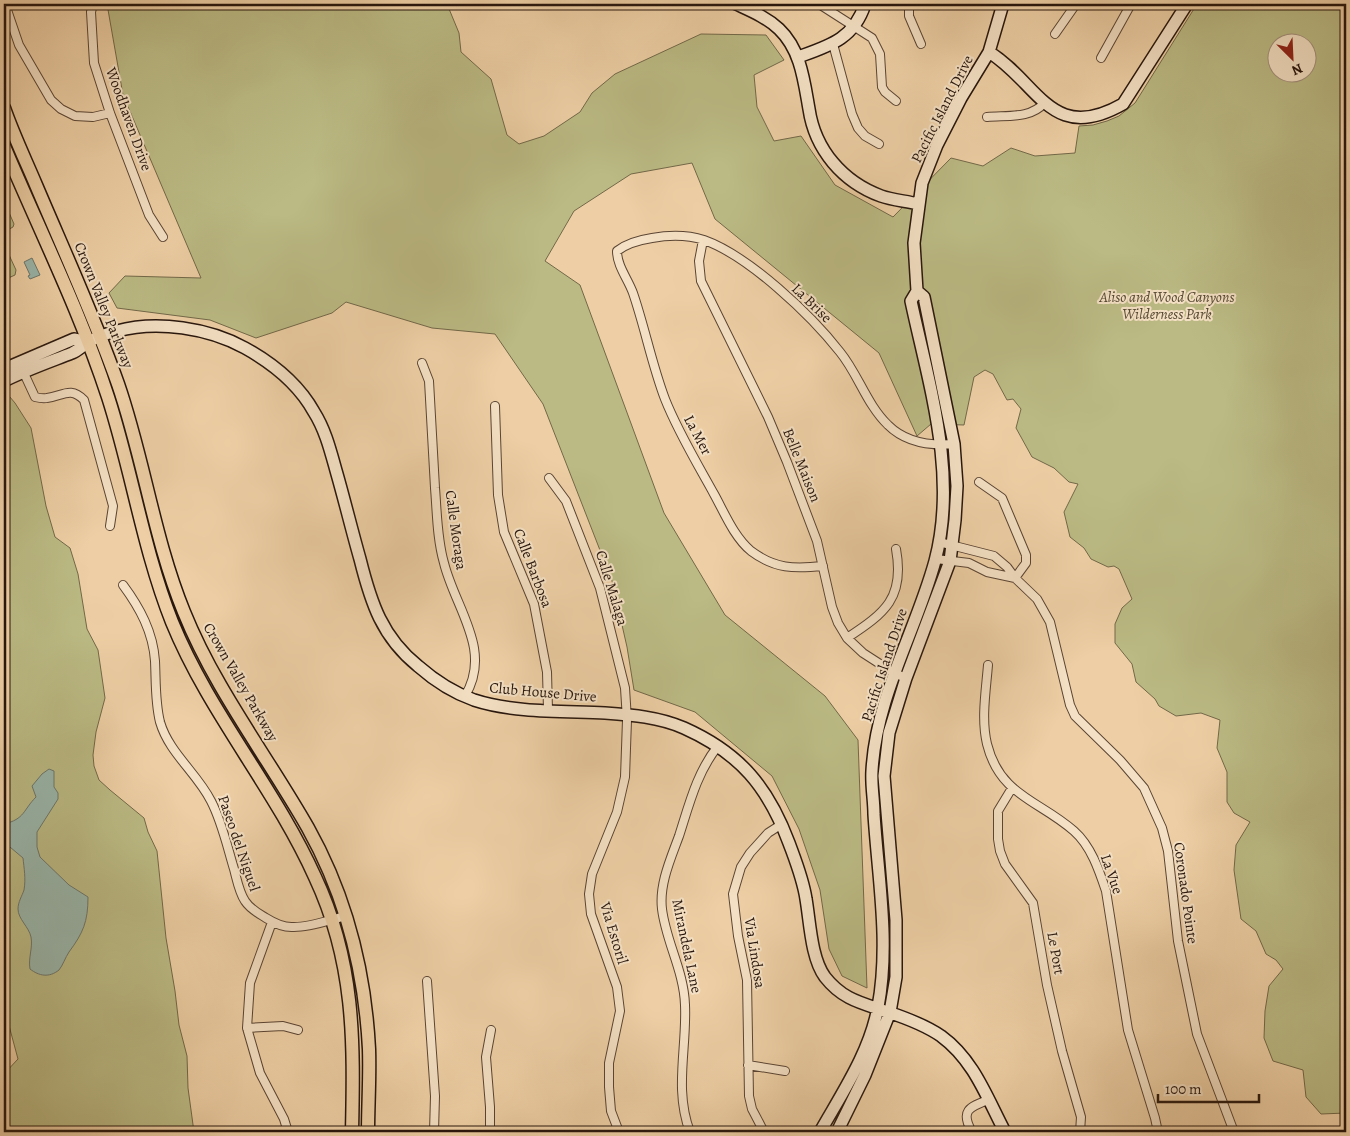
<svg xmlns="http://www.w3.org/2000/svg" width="1350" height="1136" font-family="Alegreya,serif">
	<rect width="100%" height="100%" fill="#eecfa5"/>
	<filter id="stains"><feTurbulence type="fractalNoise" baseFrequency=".004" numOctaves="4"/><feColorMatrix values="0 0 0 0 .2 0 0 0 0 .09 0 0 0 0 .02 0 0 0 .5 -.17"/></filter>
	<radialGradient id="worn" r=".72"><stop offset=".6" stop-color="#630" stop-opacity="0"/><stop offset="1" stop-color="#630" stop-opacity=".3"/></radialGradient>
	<!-- green -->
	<path fill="#bbba84" stroke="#726848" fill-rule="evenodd" d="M107 4H447L459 33 461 52 491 79 507 135 519 144 544 136 580 112 592 93 615 74 701 34 766 35 784 60 754 75 757 107 774 141 801 136 835 185 893 217 951 158 983 166 1011 148 1035 156 1075 153 1079 126 1093 125 1107 121 1119 116 1135 103 1197 4H1346V1113L1321 1114 1306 1097 1303 1070 1273 1061 1264 1038 1265 1011 1269 986 1283 969 1276 960 1266 954 1256 931 1241 919 1234 870 1236 845 1250 822 1234 813 1227 802V772L1217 748 1220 720 1201 713 1176 716 1159 706 1155 699 1136 682 1132 664 1115 643V624L1122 608 1132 599 1119 569 1114 566 1108 567 1091 559 1084 548 1070 537 1064 512 1078 484 1069 482 1054 468 1032 457 1016 428 1021 409 1013 399 1007 400 993 374 985 370 974 377 964 425 931 424 917 436 879 353 715 219 692 163 631 174 574 211 545 261 580 285 664 513 725 615 825 696 858 740 867 988 842 976 829 949 820 890 799 829 772 776 695 712 634 690 627 647 612 581 543 404 495 334 432 328 346 302 332 313 256 338 210 320 117 308 109 293 125 276 201 278 123 95ZM1278 42H1308V72H1278Z
		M4 201 14 224 13 227 4 232Z
		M4 244 16 270 15 275 4 280Z
		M4 390 15 403 31 428 46 506 55 537 70 548 78 574 87 629 98 650 105 698 96 732 93 755 94 766 99 780 110 790 144 818 148 832 157 851 166 938 175 991 179 1025 187 1056 188 1088 194 1132H4V1074L18 1059 4 1007Z"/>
	<!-- water -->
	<path fill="#99b6ab" stroke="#6c766c" d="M32 258 40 275 30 279 28 276 30 275 24 262Z
		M49 769 54 771V787L58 793V799L37 832V847L40 857 69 885 88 897C88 922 83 933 69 952 65 958 63 965 59 970 49 978 39 976 30 969 28 958 33 948 31 937 29 927 18 919 18 909 18 902 22 896 24 890 26 879 24 868 23 858L4 842V824C25 819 23 810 36 797L32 786 42 774Z"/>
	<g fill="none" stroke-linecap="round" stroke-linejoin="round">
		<defs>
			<path id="street" d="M5 4 19 45 51 100 61 109 75 116 93 117 110 113
				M93 4 91 12 94 63 110 113 149 215 163 237
				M819 4 872 38 880 54 882 87 885 92 896 101
				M909 4V16L921 44
				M1055 34 1076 4
				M833 44 852 114 858 128 865 136 879 144
				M1101 58 1131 4
				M987 117C1006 115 1031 119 1044 103
				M703 240 699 261 701 281 768 417 787 462 817 541 832 607 838 623 847 638 863 653 894 673 906 678
				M422 363 429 381C431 417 433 452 435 488 437 512 437 539 444 563 455 608 493 650 465 696
				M22 369 35 397C39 398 43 399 47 398 63 396 70 386 84 400L113 506 110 526
				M495 406 498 495 504 532 534 604 547 672 548 710
				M549 478 566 501 600 588 625 688 627 720 625 777 617 812 592 874 589 894 591 914 617 987 620 1011 609 1063V1087L611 1111 619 1132
				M979 482 1002 498 1026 555V563L1015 578
				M939 542 994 556 1007 567 1015 578 1037 599 1050 622 1070 705 1075 716 1120 760 1144 788 1162 828 1168 851 1178 941 1197 1034 1234 1132
				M936 559 969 563 987 572 1015 578
				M823 566C794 569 775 569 751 551 734 537 724 512 714 494 697 463 678 432 665 399 652 365 645 328 633 293 628 279 617 266 617 251 627 243 639 240 652 238 669 235 688 235 704 240 749 256 811 315 840 352 858 374 867 405 888 425 906 443 930 446 954 444
				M123 585C140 608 153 632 155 661 156 682 155 702 160 722 169 753 197 773 211 801 222 822 227 846 234 869 237 880 239 892 245 901 250 909 258 913 266 918 274 923 284 928 294 927 311 927 329 920 346 916
				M847 638C885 613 905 598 896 549
				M988 665C986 690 981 719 987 744 1000 796 1039 800 1074 831 1091 846 1099 870 1106 891L1128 1030 1155 1118 1158 1132
				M1012 788 998 811V839L1000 851 1005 864 1033 903 1047 985 1062 1051 1081 1117 1080 1132
				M272 922 250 983 247 1028 260 1073 284 1119 288 1132
				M427 981 435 1096 434 1132
				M247 1028 283 1026 298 1030
				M748 1065 785 1071
				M490 1132V1107L486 1057 491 1030
				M690 1132C674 1090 687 1048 685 1005 684 971 666 942 662 909 659 884 671 858 679 836 689 805 697 772 718 746
				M764 1132 752 1109 749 1096 747 980 738 936 733 894 741 867 750 853 768 833 782 824
				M972 1132C960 1111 969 1107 988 1100"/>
			<path id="secondary" d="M736 4C751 11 766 17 779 29 801 50 804 81 809 109 815 150 843 182 881 196 892 200 906 201 918 204
				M989 52C1039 83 1051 145 1123 104L1187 4
				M798 57C829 46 854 39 865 4
				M4 369 74 339 88 342
				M4 381C26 370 49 362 72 353 79 350 83 345 90 341 98 337 108 333 117 331 157 320 209 328 245 348 272 363 299 385 314 412 326 431 331 453 337 474 345 502 352 531 360 559 371 603 382 637 418 666 434 680 454 693 474 700 514 713 563 711 605 713 632 715 659 717 684 728 740 753 768 787 789 843 796 862 803 879 806 899 810 922 811 958 825 977 843 1000 862 1003 888 1012 906 1018 925 1025 941 1036 974 1060 987 1098 1005 1132
				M820 1132C842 1093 870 1052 878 1007 890 943 878 878 874 814 874 800 871 785 872 771 876 696 916 631 935 561 958 475 929 385 911 301L917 291 914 243 922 183 937 145 961 98 989 52 1003 4
				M837 1132 865 1075 890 1012 896 977V920L884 776 889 733 906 678 950 561 955 520 957 486 954 444 924 297 917 291"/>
			<path id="primary" d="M4 108C13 134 25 159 36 185 64 251 94 316 118 384 144 459 154 539 184 612 215 689 267 756 308 828 346 896 365 972 369 1049 370 1077 368 1105 368 1132
				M4 146C39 229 80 311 108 397 132 471 143 549 172 622 209 713 275 788 315 877 355 962 354 1041 352 1132"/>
		</defs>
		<!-- street casing -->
		<use href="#street" stroke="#5a4433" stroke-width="10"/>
		<!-- secondary casing -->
		<use href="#secondary" stroke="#28160d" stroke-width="14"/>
		<!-- primary casing -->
		<use href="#primary" stroke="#28160d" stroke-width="15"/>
		<!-- street -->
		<use href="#street" stroke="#f4e0c4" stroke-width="8"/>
		<!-- secondary -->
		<use href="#secondary" stroke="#f4e0c4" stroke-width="11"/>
		<!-- primary -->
		<use href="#primary" stroke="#eecfa5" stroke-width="12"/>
	</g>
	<g text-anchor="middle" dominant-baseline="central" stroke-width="4" stroke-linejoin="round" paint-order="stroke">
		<!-- street labels -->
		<g font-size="15" fill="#28160d" stroke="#f4e0c4">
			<text transform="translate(942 109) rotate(-63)">Pacific Island Drive</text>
			<text transform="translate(129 119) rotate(70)">Woodhaven Drive</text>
			<text transform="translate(812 303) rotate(44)">La Brise</text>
			<text transform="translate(104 305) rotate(68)">Crown Valley Parkway</text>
			<text transform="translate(698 435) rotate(62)">La Mer</text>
			<text transform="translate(802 465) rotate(68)">Belle Maison</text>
			<text transform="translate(456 530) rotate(82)">Calle Moraga</text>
			<text transform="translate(533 568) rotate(69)">Calle Barbosa</text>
			<text transform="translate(612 588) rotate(73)">Calle Malaga</text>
			<text transform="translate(884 665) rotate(-72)">Pacific Island Drive</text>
			<text transform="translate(241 682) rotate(60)">Crown Valley Parkway</text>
			<text transform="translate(543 692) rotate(5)">Club House Drive</text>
			<text transform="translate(239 843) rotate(71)">Paseo del Niguel</text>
			<text transform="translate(1112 874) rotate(71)">La Vue</text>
			<text transform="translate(1186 893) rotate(82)">Coronado Pointe</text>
			<text transform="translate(614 933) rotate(73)">Via Estoril</text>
			<text transform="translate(687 946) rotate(78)">Mirandela Lane</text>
			<text transform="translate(755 953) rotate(81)">Via Lindosa</text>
			<text transform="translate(1056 953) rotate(80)">Le Port</text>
		</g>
		<!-- park labels -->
		<g font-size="15" font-style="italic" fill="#544731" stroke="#f4e0c4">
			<text x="1167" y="297">Aliso and Wood Canyons<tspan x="1167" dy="17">Wilderness Park</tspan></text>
		</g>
	</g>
	<!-- margin -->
	<rect width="1350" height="1136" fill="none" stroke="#eecfa5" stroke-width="20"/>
	<rect x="5" y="5" width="1340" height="1126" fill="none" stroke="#28160d" stroke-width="2.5"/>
	<rect x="10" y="10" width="1330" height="1116" fill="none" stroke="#28160d"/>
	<!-- north arrow -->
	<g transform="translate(1292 58) rotate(156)"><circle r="24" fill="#f4e0c4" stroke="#a28f7b"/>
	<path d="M0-4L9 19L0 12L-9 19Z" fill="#8f2418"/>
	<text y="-8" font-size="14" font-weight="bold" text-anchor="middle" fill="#28160d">N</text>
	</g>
	<!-- scale -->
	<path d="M1158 1094v8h101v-8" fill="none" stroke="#28160d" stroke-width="2.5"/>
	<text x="1165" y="1094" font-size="15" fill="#28160d" stroke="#f4e0c4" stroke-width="4" paint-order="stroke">100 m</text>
	<rect width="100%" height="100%" filter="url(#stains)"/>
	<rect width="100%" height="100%" fill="url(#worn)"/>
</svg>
